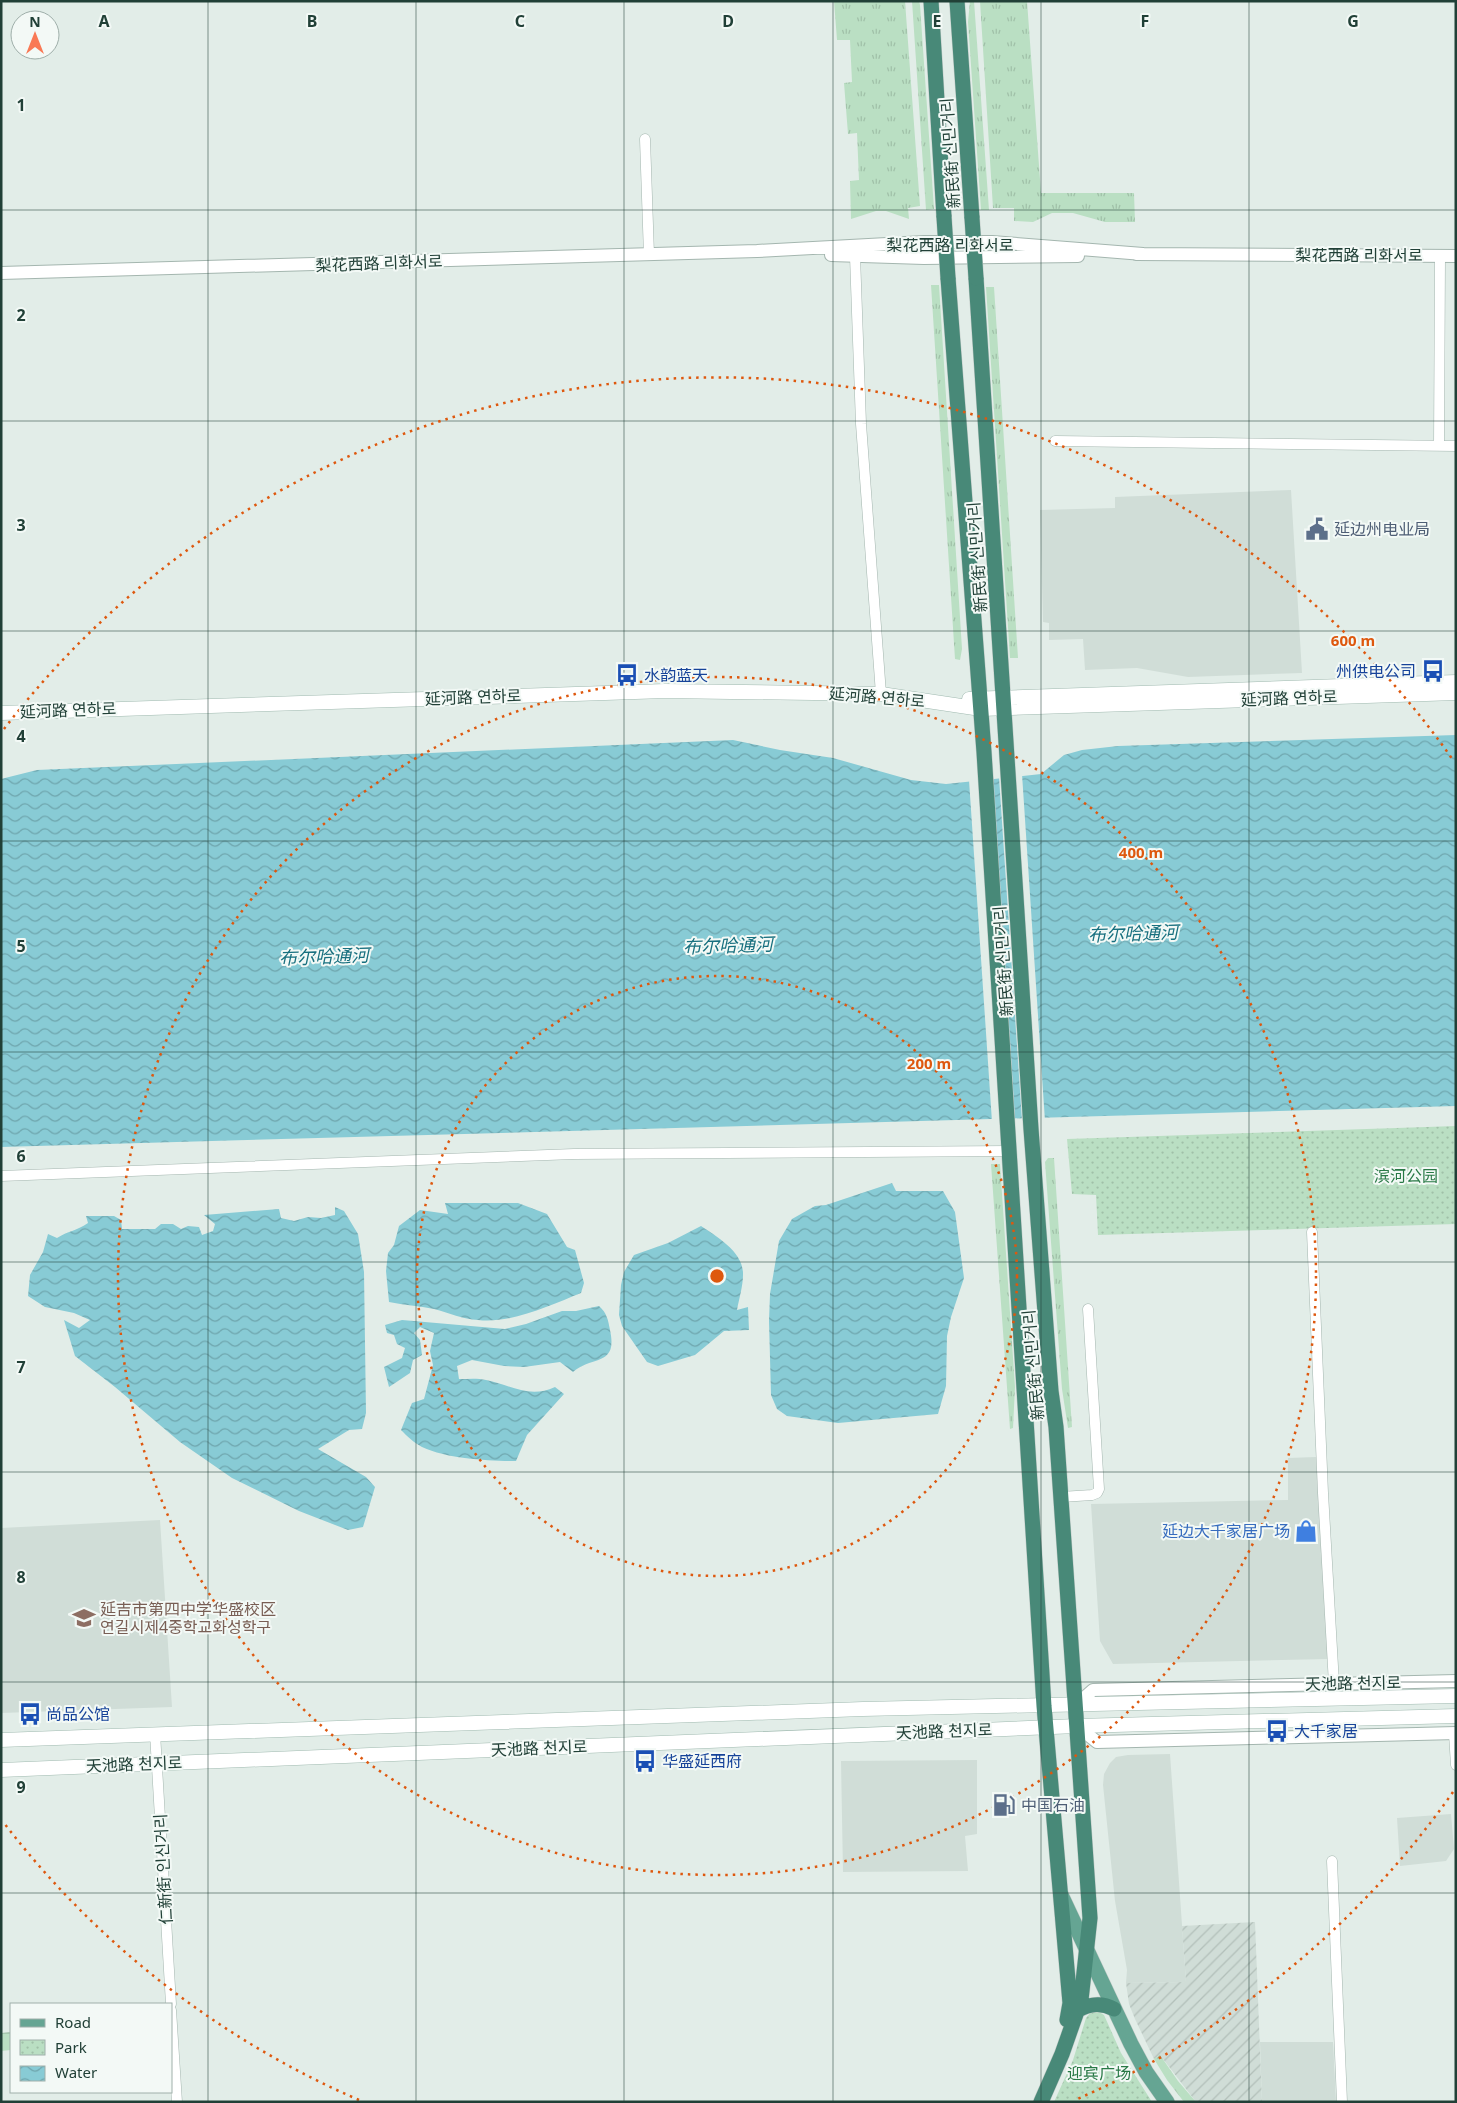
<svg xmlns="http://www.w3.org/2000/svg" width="1457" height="2103" font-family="'Noto Sans','Noto Sans SC','Noto Sans KR',sans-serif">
	<defs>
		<pattern id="industrial-furrows" width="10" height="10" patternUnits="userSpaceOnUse" patternTransform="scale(1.25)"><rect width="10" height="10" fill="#d0ddd7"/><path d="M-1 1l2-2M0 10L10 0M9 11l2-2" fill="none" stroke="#b2bfb9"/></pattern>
		<pattern id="grass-tufts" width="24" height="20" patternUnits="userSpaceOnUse" patternTransform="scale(1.25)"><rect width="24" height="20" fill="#badfc3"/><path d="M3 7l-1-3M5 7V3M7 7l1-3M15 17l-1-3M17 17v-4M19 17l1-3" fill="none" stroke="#a0c0a8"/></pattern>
		<pattern id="forest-firs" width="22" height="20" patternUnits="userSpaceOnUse" patternTransform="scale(1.25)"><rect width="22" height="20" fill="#badfc3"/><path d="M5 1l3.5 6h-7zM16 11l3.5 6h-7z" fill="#a0c0a8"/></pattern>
		<pattern id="park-dots" width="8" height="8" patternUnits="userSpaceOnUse" patternTransform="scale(1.25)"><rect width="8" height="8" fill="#badfc3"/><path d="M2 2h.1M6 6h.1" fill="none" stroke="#a0c0a8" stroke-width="1.8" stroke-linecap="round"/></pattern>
		<pattern id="water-waves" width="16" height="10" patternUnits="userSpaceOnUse" patternTransform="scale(1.25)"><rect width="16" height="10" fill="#88cbd5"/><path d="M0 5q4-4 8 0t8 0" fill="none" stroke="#6fa6ae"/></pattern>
	</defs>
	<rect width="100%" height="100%" fill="#e2ede8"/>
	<!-- built -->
	<path fill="#d0ddd7" d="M1291 490 1302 673 1188 677 1137 668 1085 670 1083 639 1049 640V623L1043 622 1040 510 1115 508V497Z
		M1316 1457 1328 1659 1113 1664 1100 1641 1091 1504 1288 1500V1458Z
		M160 1520 172 1707 1 1713V1528Z
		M1170 1754 1186 1982 1126 1983 1127 1970 1115 1901 1103 1785 1104 1774 1110 1763 1116 1757 1128 1755Z
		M977 1760V1834L965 1836 968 1871 843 1872 841 1761Z
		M1451 1814 1454 1849 1446 1861 1400 1866 1397 1818Z
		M1260 2042H1333L1336 2102H1262Z"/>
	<!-- industrial -->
	<path fill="url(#industrial-furrows)" d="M1255 1922 1262 2102H1196L1160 2055 1154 2059 1135 2019 1129 2004 1126 1983 1186 1982 1182 1926Z"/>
	<!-- grass -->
	<path fill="url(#grass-tufts)" d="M834 1H905L920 206 908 208 909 219 886 211H876L851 219 850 181 859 180 857 133 848 134 844 83 852 82 850 40H837Z
		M912 1H919L920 5 934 209 926 210Z
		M970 1H974L989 210H981L968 22Z
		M980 1H1027L1041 193H1134L1135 222H1105L1073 213H1052L1033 222 1014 221V208H993Z
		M931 285H939L962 649 960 660 955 659Z
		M986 287H994L1018 658H1010Z
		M1048 1158H1054L1072 1427 1068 1428 1062 1389 1045 1162Z
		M991 1164H1000L1015 1387 1013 1428 1010 1429Z"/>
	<!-- forest -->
	<path fill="url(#forest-firs)" d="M11 2032V2050L1 2051V2033Z
		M1160 2055 1178 2081 1196 2102H1184L1167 2080 1154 2059Z"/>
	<!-- park -->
	<path fill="url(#park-dots)" d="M1456 1126V1224L1098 1235 1096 1195 1072 1194 1067 1139Z
		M1091 2012H1099L1104 2015 1121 2053 1152 2102H1054L1073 2060 1086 2018Z"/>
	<!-- water -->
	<path fill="url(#water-waves)" d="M1456 735V1106L1 1147V779L37 770 733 740 780 750 833 758 911 780 946 784 1041 774 1064 755 1082 750 1118 746Z
		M892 1183 896 1191H943L955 1212 964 1278 951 1317 947 1336 946 1386 938 1414 838 1423 787 1416 777 1409 771 1395 769 1321 770 1294 779 1241 792 1219 815 1206 826 1205Z
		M445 1203H518L547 1214 567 1247 575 1250 584 1283 581 1293C551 1305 511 1324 478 1320 463 1319 449 1313 434 1309 419 1306 404 1305 389 1302L386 1271 388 1253 394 1245 399 1226 420 1210 448 1214Z
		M335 1207 344 1211 358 1234 364 1272 366 1413 362 1429 349 1430 318 1449 366 1477 375 1487 363 1527 348 1530 299 1511 232 1478 180 1442 115 1387 75 1356 64 1320 79 1328 90 1320 74 1313 45 1307 28 1296 30 1275 43 1252 48 1234 57 1238C68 1231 76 1231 88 1223L86 1216H114L121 1220 122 1229H155L161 1224H173L181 1229 188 1226 199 1227 202 1235 213 1231 215 1224 204 1215 279 1209 281 1218 294 1221 308 1217 321 1218 335 1215Z
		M701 1226C717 1237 744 1252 743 1275 743 1286 739 1299 737 1310L748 1307 749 1330 724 1331 695 1355 658 1366 647 1362 622 1326 619 1315 621 1285 624 1272 634 1255 668 1243Z
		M599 1306C607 1313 608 1320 610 1330 618 1367 592 1355 573 1372L560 1362 524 1367 504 1366 472 1360 457 1366 459 1379C468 1379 478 1378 486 1380 511 1385 529 1399 555 1387L564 1394 527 1435 516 1461C488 1461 448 1459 422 1447 414 1443 407 1436 401 1430L412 1403 424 1399 433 1365 430 1351 434 1333 420 1327 414 1333 420 1340 422 1355 413 1360 410 1373 389 1387 384 1367 402 1358 405 1348 397 1344 394 1335 387 1333 385 1325 402 1320 505 1329 526 1324 562 1311H576Z"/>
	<!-- pier -->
	<path fill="#e2ede8" d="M1022 774 1045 1121H1022L999 777Z
		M993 777 1015 1121 992 1122 969 780Z"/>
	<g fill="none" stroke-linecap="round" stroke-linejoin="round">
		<defs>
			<path id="minor" d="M645 139 649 255
				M855 256 861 424 881 694
				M1055 441 1456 446
				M1439 446 1440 256
				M1 1176 574 1154 1009 1151
				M1312 1232 1323 1493 1334 1684
				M1061 1497 1092 1495 1097 1493 1099 1489 1088 1309
				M155 1733 171 2004
				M1454 1734 1456 1765
				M1332 1861 1342 2102
				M171 2010 177 2102"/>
			<path id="tertiary" d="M1136 254 1456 256
				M831 255 924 258 1078 256
				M1 273 757 251 924 242H992L1143 254
				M1076 1705 1093 1690 1456 1681
				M1077 1726 1097 1742 1456 1733"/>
			<path id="secondary" d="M969 699 1456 682
				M1 713 665 691 881 694 981 709 1456 693
				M1 1740 863 1709 1456 1696
				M1 1770 1077 1726 1456 1716"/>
			<path id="primary" d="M1061 1895 1131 2044 1146 2072 1167 2102"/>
			<path id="trunk" d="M931 1 944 217
				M957 1 972 218
				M948 278 984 752 1044 1706 1070 2003 1067 2020
				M976 278 1031 1129 1051 1391 1056 1427 1090 1918 1081 2000 1062 2054 1041 2102
				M1078 2010C1090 2004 1101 2002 1114 2009"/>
		</defs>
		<!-- minor casing -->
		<use href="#minor" stroke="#a4b6af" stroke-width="11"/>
		<!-- tertiary casing -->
		<use href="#tertiary" stroke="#a4b6af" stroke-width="14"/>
		<!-- secondary casing -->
		<use href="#secondary" stroke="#a0bab0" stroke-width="15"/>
		<!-- primary casing -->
		<use href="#primary" stroke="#c1cac7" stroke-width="16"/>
		<!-- trunk casing -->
		<use href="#trunk" stroke="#c1cac7" stroke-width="16"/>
		<!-- minor -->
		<use href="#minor" stroke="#fff" stroke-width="10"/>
		<!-- tertiary -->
		<use href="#tertiary" stroke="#fff" stroke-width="12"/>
		<!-- secondary -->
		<use href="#secondary" stroke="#fff" stroke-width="14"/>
		<!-- primary -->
		<use href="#primary" stroke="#65a593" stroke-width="15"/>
		<!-- trunk -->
		<use href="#trunk" stroke="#488978" stroke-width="15"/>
		<defs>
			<path id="trunk-bridge" d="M944 217 948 278
				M972 218 976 278"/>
		</defs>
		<!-- trunk-bridge casing -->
		<use href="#trunk-bridge" stroke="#c1cac7" stroke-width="16" stroke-linecap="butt"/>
		<!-- trunk-bridge -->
		<use href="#trunk-bridge" stroke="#488978" stroke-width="15"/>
	</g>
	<!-- grid -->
	<path fill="none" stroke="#214037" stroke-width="1" stroke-opacity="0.55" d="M208 1V2102M416 1V2102M624 1V2102M833 1V2102M1041 1V2102M1249 1V2102M1 210H1456M1 421H1456M1 631H1456M1 841H1456M1 1052H1456M1 1262H1456M1 1472H1456M1 1682H1456M1 1893H1456"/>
	<!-- distance rings -->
	<g fill="none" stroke="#de580e" stroke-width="2.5" stroke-dasharray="2.5 5">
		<circle cx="717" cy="1276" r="300"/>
		<circle cx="717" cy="1276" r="599"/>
		<path d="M1453 1792A899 899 0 0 1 1075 2100M359 2100A899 899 0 0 1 4 1823M4 729A899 899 0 0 1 1453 760"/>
	</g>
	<!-- icons -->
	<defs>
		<symbol id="civic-bare" viewBox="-9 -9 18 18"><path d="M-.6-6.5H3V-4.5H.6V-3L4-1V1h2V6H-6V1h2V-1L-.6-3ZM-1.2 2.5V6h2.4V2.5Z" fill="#5c6f8a" stroke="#f3f9f6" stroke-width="2.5" paint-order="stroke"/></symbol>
		<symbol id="bus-bare" viewBox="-9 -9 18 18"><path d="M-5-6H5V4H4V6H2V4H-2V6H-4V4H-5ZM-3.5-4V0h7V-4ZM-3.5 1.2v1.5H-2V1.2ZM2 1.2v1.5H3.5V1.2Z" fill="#1a4fb4" stroke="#f3f9f6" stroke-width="2.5" paint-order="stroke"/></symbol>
		<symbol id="shop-bare" viewBox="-9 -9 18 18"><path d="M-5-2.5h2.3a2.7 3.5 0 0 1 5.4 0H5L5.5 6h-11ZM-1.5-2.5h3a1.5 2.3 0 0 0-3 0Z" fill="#3f7fe0" stroke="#f3f9f6" stroke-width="2.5" paint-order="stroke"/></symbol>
		<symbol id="school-bare" viewBox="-9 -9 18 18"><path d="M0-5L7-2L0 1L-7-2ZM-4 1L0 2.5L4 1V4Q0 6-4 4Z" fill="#8d6e63" stroke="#f3f9f6" stroke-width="2.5" paint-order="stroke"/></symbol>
		<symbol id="fuel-bare" viewBox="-9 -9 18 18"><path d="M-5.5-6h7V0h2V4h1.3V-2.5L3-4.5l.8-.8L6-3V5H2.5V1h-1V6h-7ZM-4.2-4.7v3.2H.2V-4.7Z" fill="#5c6f8a" stroke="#f3f9f6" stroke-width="2.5" paint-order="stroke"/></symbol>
	</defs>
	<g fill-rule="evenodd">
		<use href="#civic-bare" x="1301" y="513" width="32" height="32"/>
		<use href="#bus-bare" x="1417" y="655" width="32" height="32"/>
		<use href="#bus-bare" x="611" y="659" width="32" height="32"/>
		<use href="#shop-bare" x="1290" y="1515" width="32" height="32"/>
		<use href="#school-bare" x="68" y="1602" width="32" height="32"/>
		<use href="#bus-bare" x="14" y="1698" width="32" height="32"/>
		<use href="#bus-bare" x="1261" y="1715" width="32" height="32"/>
		<use href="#bus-bare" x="629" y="1745" width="32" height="32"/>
		<use href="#fuel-bare" x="988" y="1789" width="32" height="32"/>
	</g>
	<g text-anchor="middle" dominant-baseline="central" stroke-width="4" stroke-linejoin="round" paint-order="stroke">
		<!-- street labels -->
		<g font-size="16" fill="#214037" stroke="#f3f9f6">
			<text transform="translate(950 153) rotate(-94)">新民街 신민거리</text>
			<text x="950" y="245">梨花西路 리화서로</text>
			<text x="1359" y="255">梨花西路 리화서로</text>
			<text transform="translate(379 263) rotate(-2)">梨花西路 리화서로</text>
			<text transform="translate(977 557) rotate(-94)">新民街 신민거리</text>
			<text transform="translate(473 697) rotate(-2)">延河路 연하로</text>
			<text transform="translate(877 697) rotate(5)">延河路 연하로</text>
			<text transform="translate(1289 698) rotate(-2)">延河路 연하로</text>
			<text transform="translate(68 710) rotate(-2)">延河路 연하로</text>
			<text transform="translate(1003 961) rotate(-94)">新民街 신민거리</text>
			<text transform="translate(1033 1365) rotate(-95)">新民街 신민거리</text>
			<text transform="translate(1353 1683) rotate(-1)">天池路 천지로</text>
			<text transform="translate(944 1731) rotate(-2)">天池路 천지로</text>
			<text transform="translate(539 1748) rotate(-2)">天池路 천지로</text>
			<text transform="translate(134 1764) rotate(-2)">天池路 천지로</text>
			<text transform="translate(163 1869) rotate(-93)">仁新街 인신거리</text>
		</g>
		<!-- service labels -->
		<g font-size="16" fill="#4e5e75" stroke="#f3f9f6" text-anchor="start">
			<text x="1334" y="529">延边州电业局</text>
			<text x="1021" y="1805">中国石油</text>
		</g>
		<!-- transit labels -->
		<g font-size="16" fill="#164399" stroke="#f3f9f6" text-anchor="start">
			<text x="1416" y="671" text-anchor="end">州供电公司</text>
			<text x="644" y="675">水韵蓝天</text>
			<text x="46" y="1714">尚品公馆</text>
			<text x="1294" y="1731">大千家居</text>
			<text x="662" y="1761">华盛延西府</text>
		</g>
		<!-- park labels -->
		<g font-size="16" fill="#297946" stroke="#f3f9f6">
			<text x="1406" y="1176">滨河公园</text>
			<text x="1099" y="2073">迎宾广场</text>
		</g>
		<!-- shop labels -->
		<g font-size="16" fill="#366cbe" stroke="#f3f9f6" text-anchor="end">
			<text x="1290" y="1531">延边大千家居广场</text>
		</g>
		<!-- education labels -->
		<g font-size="16" fill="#785e54" stroke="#f3f9f6" text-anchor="start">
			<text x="100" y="1609">延吉市第四中学华盛校区<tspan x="100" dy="18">연길시제4중학교화성학구</tspan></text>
		</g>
		<!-- water labels -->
		<g font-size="18" font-style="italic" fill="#18707f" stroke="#f3f9f6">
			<text transform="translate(1133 933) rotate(-2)">布尔哈通河</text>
			<text transform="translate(728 945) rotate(-2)">布尔哈通河</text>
			<text transform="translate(324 956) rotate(-2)">布尔哈通河</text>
		</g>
	</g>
	<g font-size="16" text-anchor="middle" font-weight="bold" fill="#214037" stroke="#f3f9f6" stroke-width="4" stroke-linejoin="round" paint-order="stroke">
		<text x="104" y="27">A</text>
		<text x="312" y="27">B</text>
		<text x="520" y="27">C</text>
		<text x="728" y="27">D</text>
		<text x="937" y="27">E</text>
		<text x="1145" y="27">F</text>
		<text x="1353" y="27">G</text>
		<text x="21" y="111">1</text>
		<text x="21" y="321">2</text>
		<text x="21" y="531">3</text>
		<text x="21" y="742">4</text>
		<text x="21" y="952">5</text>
		<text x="21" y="1162">6</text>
		<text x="21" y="1373">7</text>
		<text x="21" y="1583">8</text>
		<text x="21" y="1793">9</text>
	</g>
	<circle cx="717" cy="1276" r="8" fill="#de580e" stroke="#f3f9f6" stroke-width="2.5"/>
	<g font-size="15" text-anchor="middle" font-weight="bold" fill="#de580e" stroke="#f3f9f6" stroke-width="4" stroke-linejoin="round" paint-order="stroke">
		<text x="1353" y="646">600 m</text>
		<text x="1141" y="858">400 m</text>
		<text x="929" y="1069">200 m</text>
	</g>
	<!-- border -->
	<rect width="1457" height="2103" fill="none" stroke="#214037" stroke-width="5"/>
	<!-- legend -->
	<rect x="10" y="2003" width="162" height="90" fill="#f3f9f6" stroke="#9fafaa"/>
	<rect x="20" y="2019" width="25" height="8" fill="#65a593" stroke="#9fafaa"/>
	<text x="55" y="2028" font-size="15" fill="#214037">Road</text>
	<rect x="20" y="2040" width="25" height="15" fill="url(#park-dots)" stroke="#9fafaa"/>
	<text x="55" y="2053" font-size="15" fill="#214037">Park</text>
	<rect x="20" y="2066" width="25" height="15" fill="url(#water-waves)" stroke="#9fafaa"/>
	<text x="55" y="2078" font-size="15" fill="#214037">Water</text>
	<!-- north arrow -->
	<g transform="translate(35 35)"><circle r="24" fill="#f3f9f6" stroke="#9fafaa"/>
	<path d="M0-4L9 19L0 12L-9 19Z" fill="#f97955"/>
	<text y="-8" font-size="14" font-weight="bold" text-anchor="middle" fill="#214037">N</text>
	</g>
</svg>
